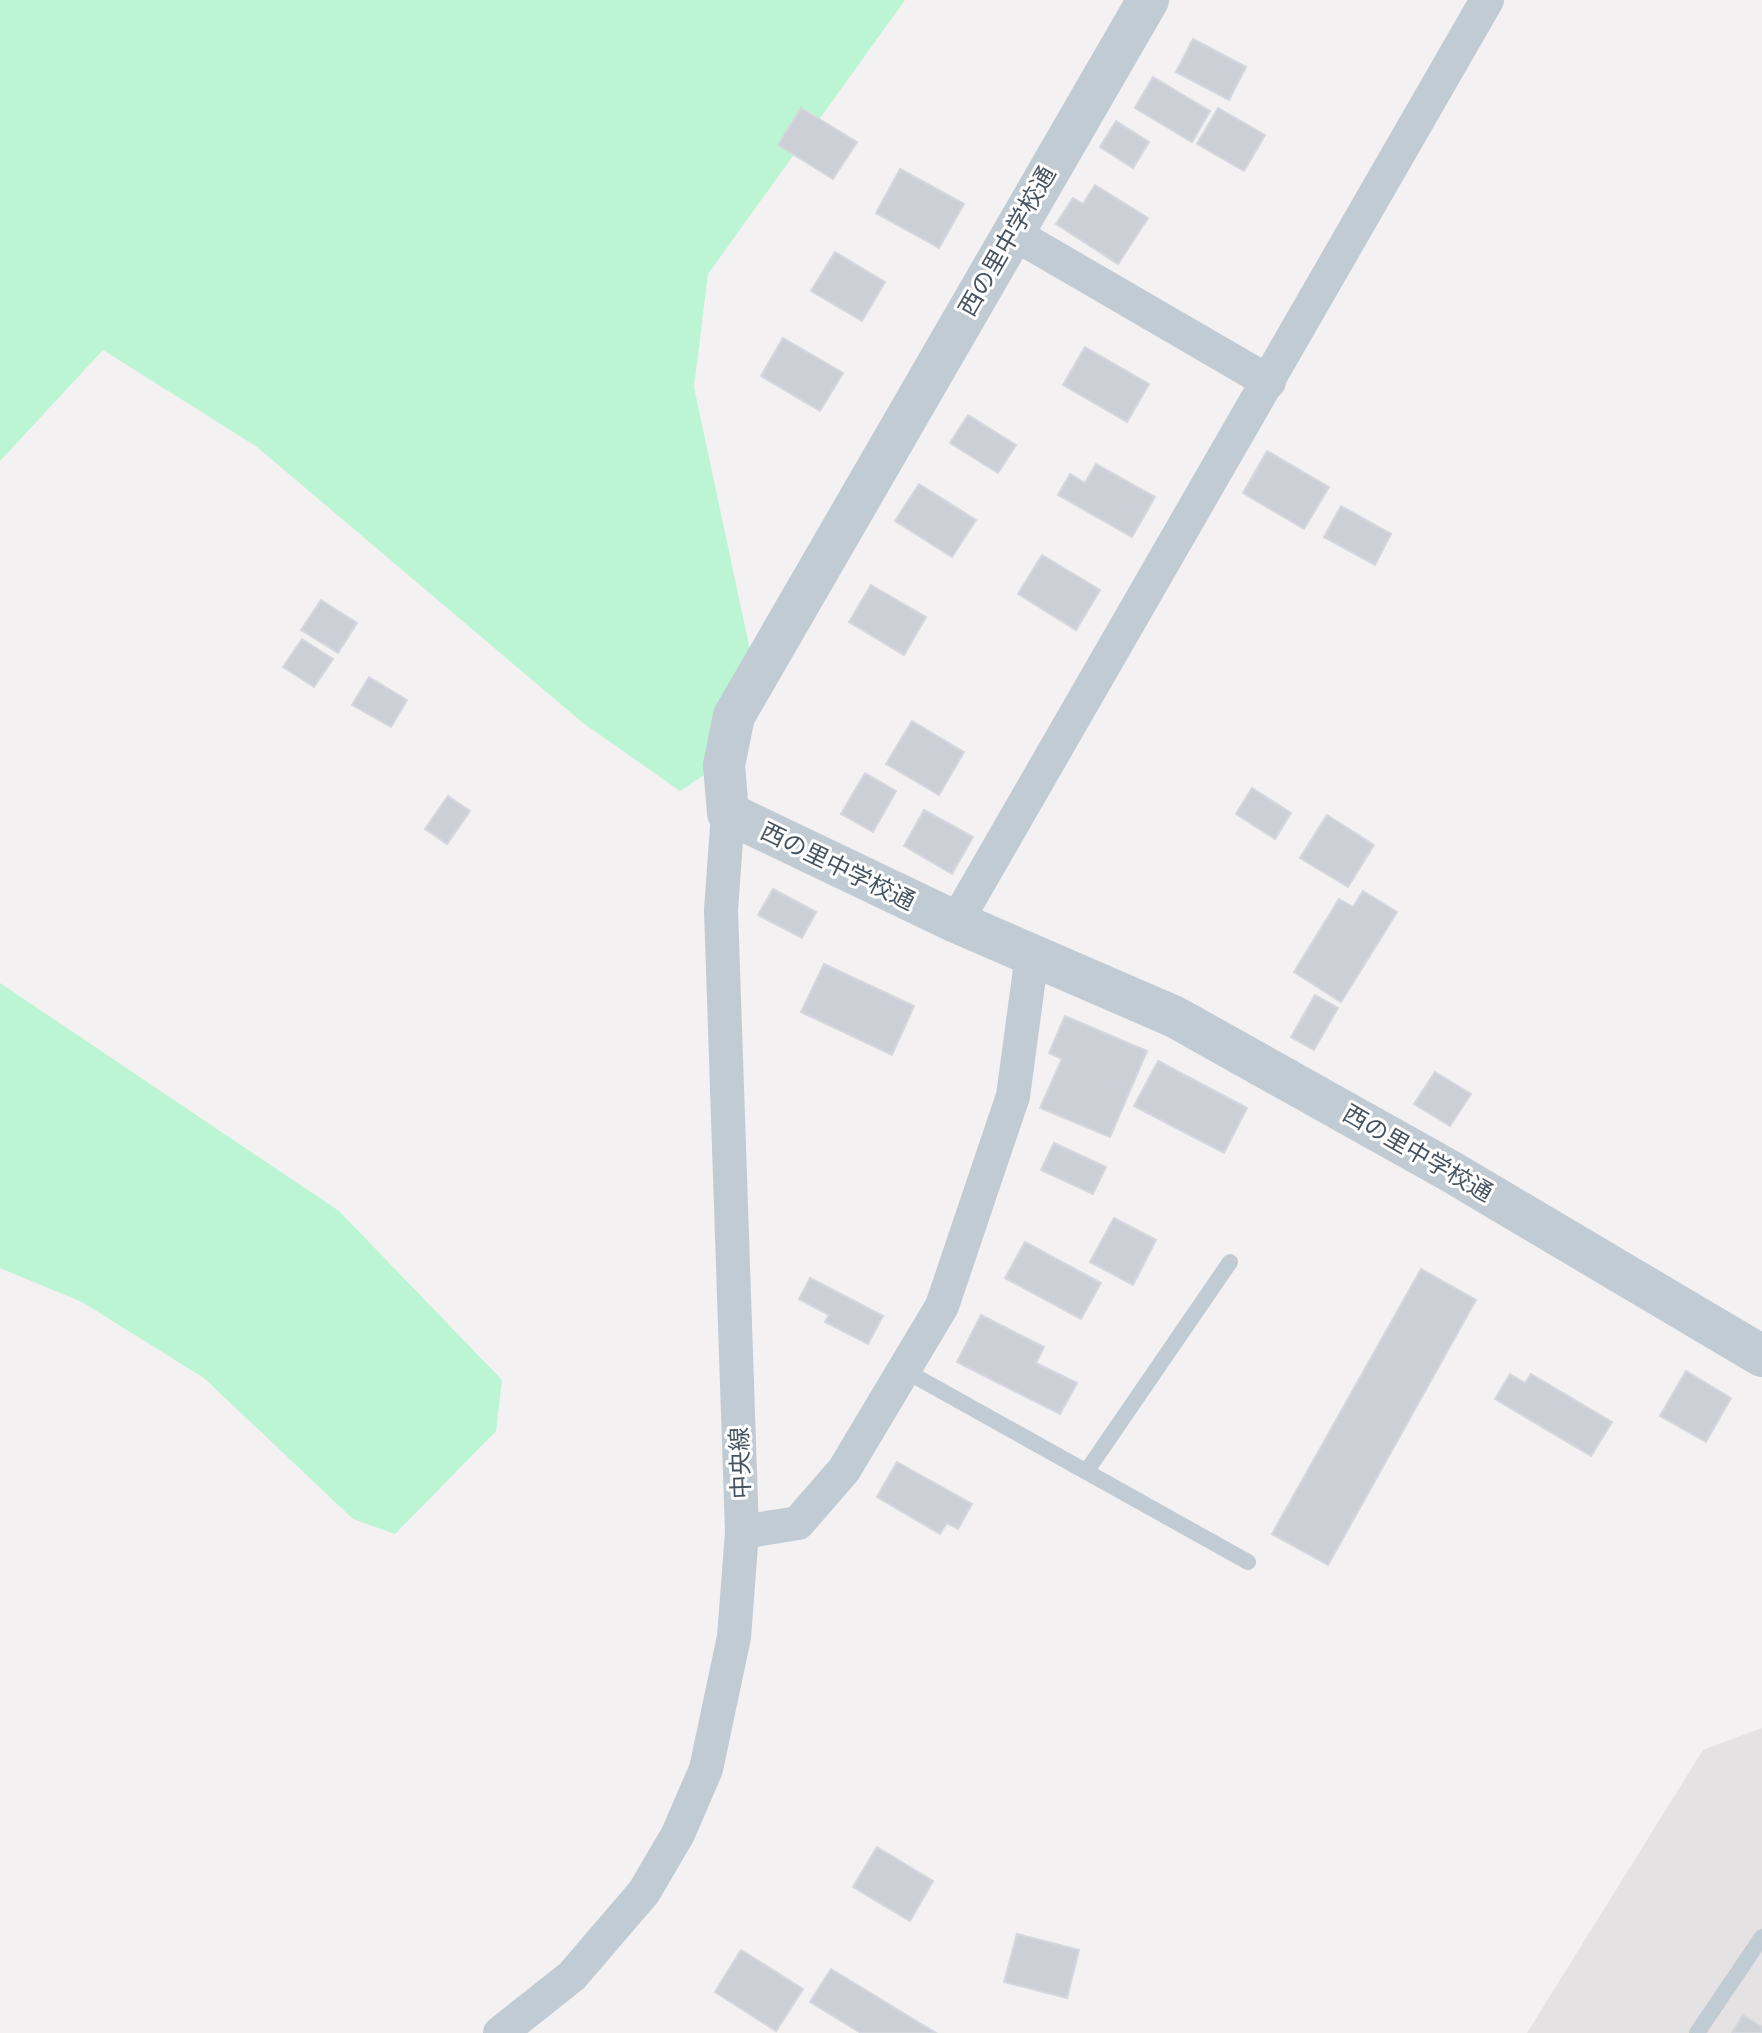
<svg xmlns="http://www.w3.org/2000/svg" width="1762" height="2033" font-family="Cabin,'Noto Sans JP',sans-serif">
	<rect width="100%" height="100%" fill="#f3f1f1"/>
	<!-- education -->
	<path fill="#e5e2e3" d="M1762 1728V2033H1527L1703 1750Z"/>
	<!-- green -->
	<path fill="#bcf5d3" d="M0 0H905L708 274 694 387 761 702 740 751 680 791 583 723 257 447 103 350 0 461Z
		M0 983 339 1211 502 1380 496 1431 395 1534 353 1519 204 1378 82 1302 0 1268Z"/>
	<!-- building -->
	<path fill="#ccd0d6" stroke="#d4d7dd" stroke-width="2" d="M1193 39 1246 67 1229 100 1176 72Z
		M1153 77 1210 111 1192 142 1135 108Z
		M801 108 857 142 833 179 778 145Z
		M1218 108 1265 135 1244 171 1197 144Z
		M1116 121 1149 142 1133 168 1100 147Z
		M900 169 964 204 939 248 876 213Z
		M1095 185 1148 218 1118 264 1056 224 1073 198 1083 204Z
		M835 252 885 282 862 321 811 291Z
		M783 338 843 373 820 411 761 376Z
		M1085 347 1149 384 1127 422 1063 385Z
		M968 415 1016 445 998 473 950 443Z
		M1267 451 1329 487 1304 529 1243 493Z
		M1096 464 1155 497 1132 537 1058 495 1070 474 1085 483Z
		M919 484 976 520 952 557 895 521Z
		M1341 506 1391 534 1375 565 1324 537Z
		M1042 555 1100 590 1076 630 1018 594Z
		M871 585 926 617 904 655 849 622Z
		M321 600 357 623 338 653 301 630Z
		M302 639 333 659 314 687 283 667Z
		M369 677 407 700 391 727 352 705Z
		M912 721 964 752 939 795 886 764Z
		M865 773 896 791 873 832 841 814Z
		M1252 788 1291 813 1275 839 1236 814Z
		M448 796 470 811 447 844 425 829Z
		M924 810 973 837 952 874 904 846Z
		M1327 815 1374 845 1348 887 1300 858Z
		M773 889 816 912 802 938 758 915Z
		M1363 891 1397 912 1341 1002 1294 972 1339 899 1353 907Z
		M824 964 914 1006 892 1055 801 1012Z
		M1315 995 1338 1008 1314 1050 1291 1037Z
		M1065 1016 1147 1051 1110 1137 1040 1108 1062 1059 1049 1053Z
		M1158 1061 1247 1108 1224 1153 1134 1106Z
		M1435 1072 1471 1094 1450 1126 1414 1104Z
		M1054 1143 1106 1167 1093 1194 1041 1170Z
		M1114 1218 1156 1240 1133 1285 1090 1262Z
		M1025 1242 1101 1283 1081 1319 1005 1278Z
		M1421 1269 1476 1300 1328 1565 1272 1534Z
		M810 1278 883 1316 868 1344 825 1322 829 1315 799 1299Z
		M981 1315 1044 1347 1036 1363 1077 1383 1060 1414 957 1362Z
		M1686 1371 1731 1398 1706 1442 1660 1416Z
		M1510 1374 1525 1383 1531 1374 1612 1422 1591 1456 1495 1399Z
		M897 1462 972 1504 958 1529 947 1523 940 1534 877 1497Z
		M877 1847 933 1881 910 1921 853 1887Z
		M1017 1934 1079 1950 1067 1998 1004 1982Z
		M741 1950 803 1989 776 2031 715 1992Z
		M831 1969 936 2033H861L810 2002Z
		M1743 2015 1762 2027V2033H1732Z"/>
	<g fill="none" stroke-linecap="round" stroke-linejoin="round">
		<!-- service -->
		<path stroke="#c0cbd4" stroke-width="16" d="M904 1370 1248 1562
			M1086 1472 1230 1262
			M1697 2033 1762 1937"/>
		<!-- minor -->
		<path stroke="#c0cbd4" stroke-width="34" d="M1011 232 1269 382
			M956 922 1487 0
			M742 1532 798 1523 844 1470 942 1306 1013 1096 1032 955
			M500 2033 572 1976 644 1892 678 1834 706 1769 734 1637 742 1532 721 910 728 813"/>
		<!-- tertiary -->
		<path stroke="#c0cbd4" stroke-width="42" d="M1148 0 734 716 724 765 728 813 956 922 1175 1017 1450 1171 1762 1356"/>
	</g>
	<g text-anchor="middle" dominant-baseline="central" stroke-width="6" stroke-linejoin="round" paint-order="stroke">
		<!-- street labels -->
		<g font-size="24" fill="#465461" stroke="#fff">
			<text transform="translate(1007 241) rotate(-60)">西の里中学校通</text>
			<text transform="translate(838 866) rotate(26)">西の里中学校通</text>
			<text transform="translate(1418 1153) rotate(30)">西の里中学校通</text>
			<text transform="translate(740 1463) rotate(-92)">中央線</text>
		</g>
	</g>
</svg>
